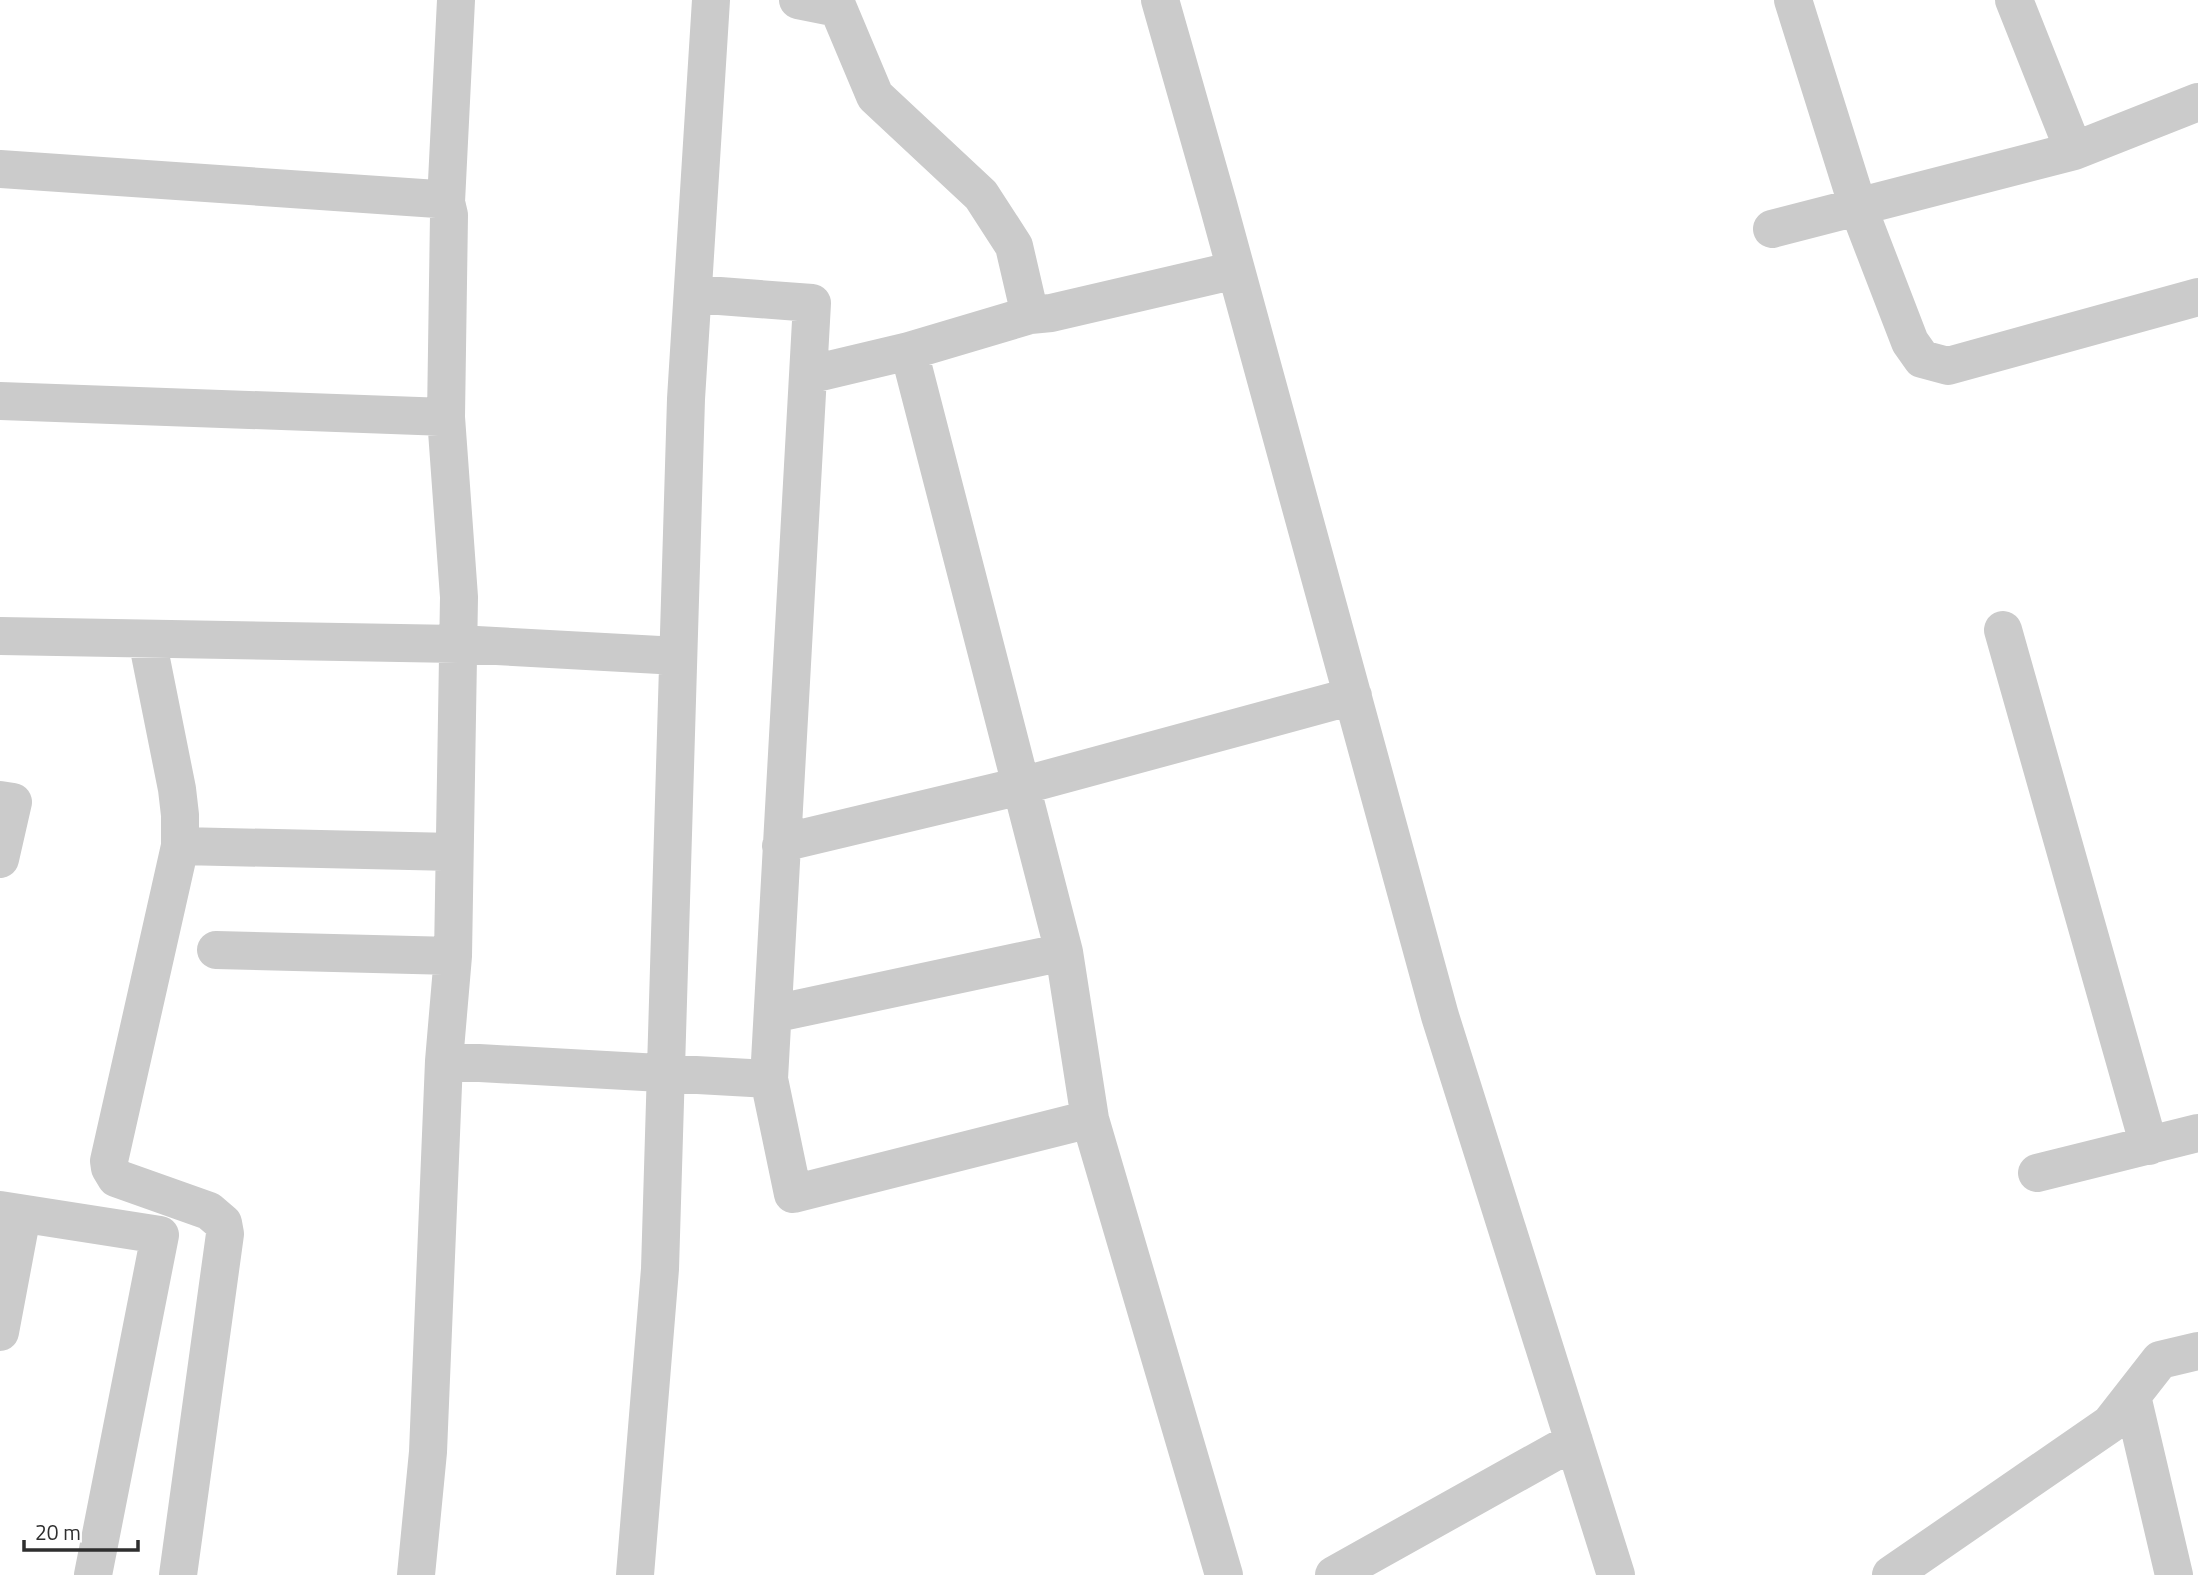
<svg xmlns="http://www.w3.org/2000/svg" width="2198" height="1575" font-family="'Titillium Web',sans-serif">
	<rect width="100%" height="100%" fill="#fff"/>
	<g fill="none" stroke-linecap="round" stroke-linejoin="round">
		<!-- minor -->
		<path stroke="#cbcbcb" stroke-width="38" d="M798 0 838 8 875 96 981 195 1014 246 1030 315 1051 313 1236 270
			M1160 0 1218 204 1440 1016 1616 1575
			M1793 0 1858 207 1910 342 1922 359 1948 366 2198 297
			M2014 0 2074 151 2198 102
			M0 169 437 199 446 202 449 215 446 417 459 597 453 956 444 1061 428 1452 416 1575
			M446 202 456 0
			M1772 229 2074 151
			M693 294 812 303 769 1079
			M909 351 1064 952
			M808 375 909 351 1030 315
			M0 401 446 417
			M2003 630 2149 1146
			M0 636 458 644 678 656
			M147 639 177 789 180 815V846L109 1161 110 1168 116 1178 209 1211 223 1223 225 1234 178 1575
			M0 800 13 802 0 859
			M180 846 454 852
			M781 846 782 843 1021 786 1353 696
			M216 950 453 956
			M444 1061 769 1079 793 1194 1090 1119 1064 952 773 1014
			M1090 1119 1224 1575
			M2037 1173 2198 1133
			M0 1210 160 1235 93 1575
			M0 1332 22 1215
			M2132 1396 2174 1575
			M635 1575 660 1269 686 399 711 0
			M1334 1575 1574 1441
			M1891 1575 2110 1424 2160 1360 2198 1351"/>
	</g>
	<!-- scale -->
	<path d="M24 1540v10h114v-10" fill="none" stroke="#2e2e2e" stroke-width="3.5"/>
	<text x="35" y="1540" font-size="21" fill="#2e2e2e" stroke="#ffffff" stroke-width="5" paint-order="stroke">20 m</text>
</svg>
